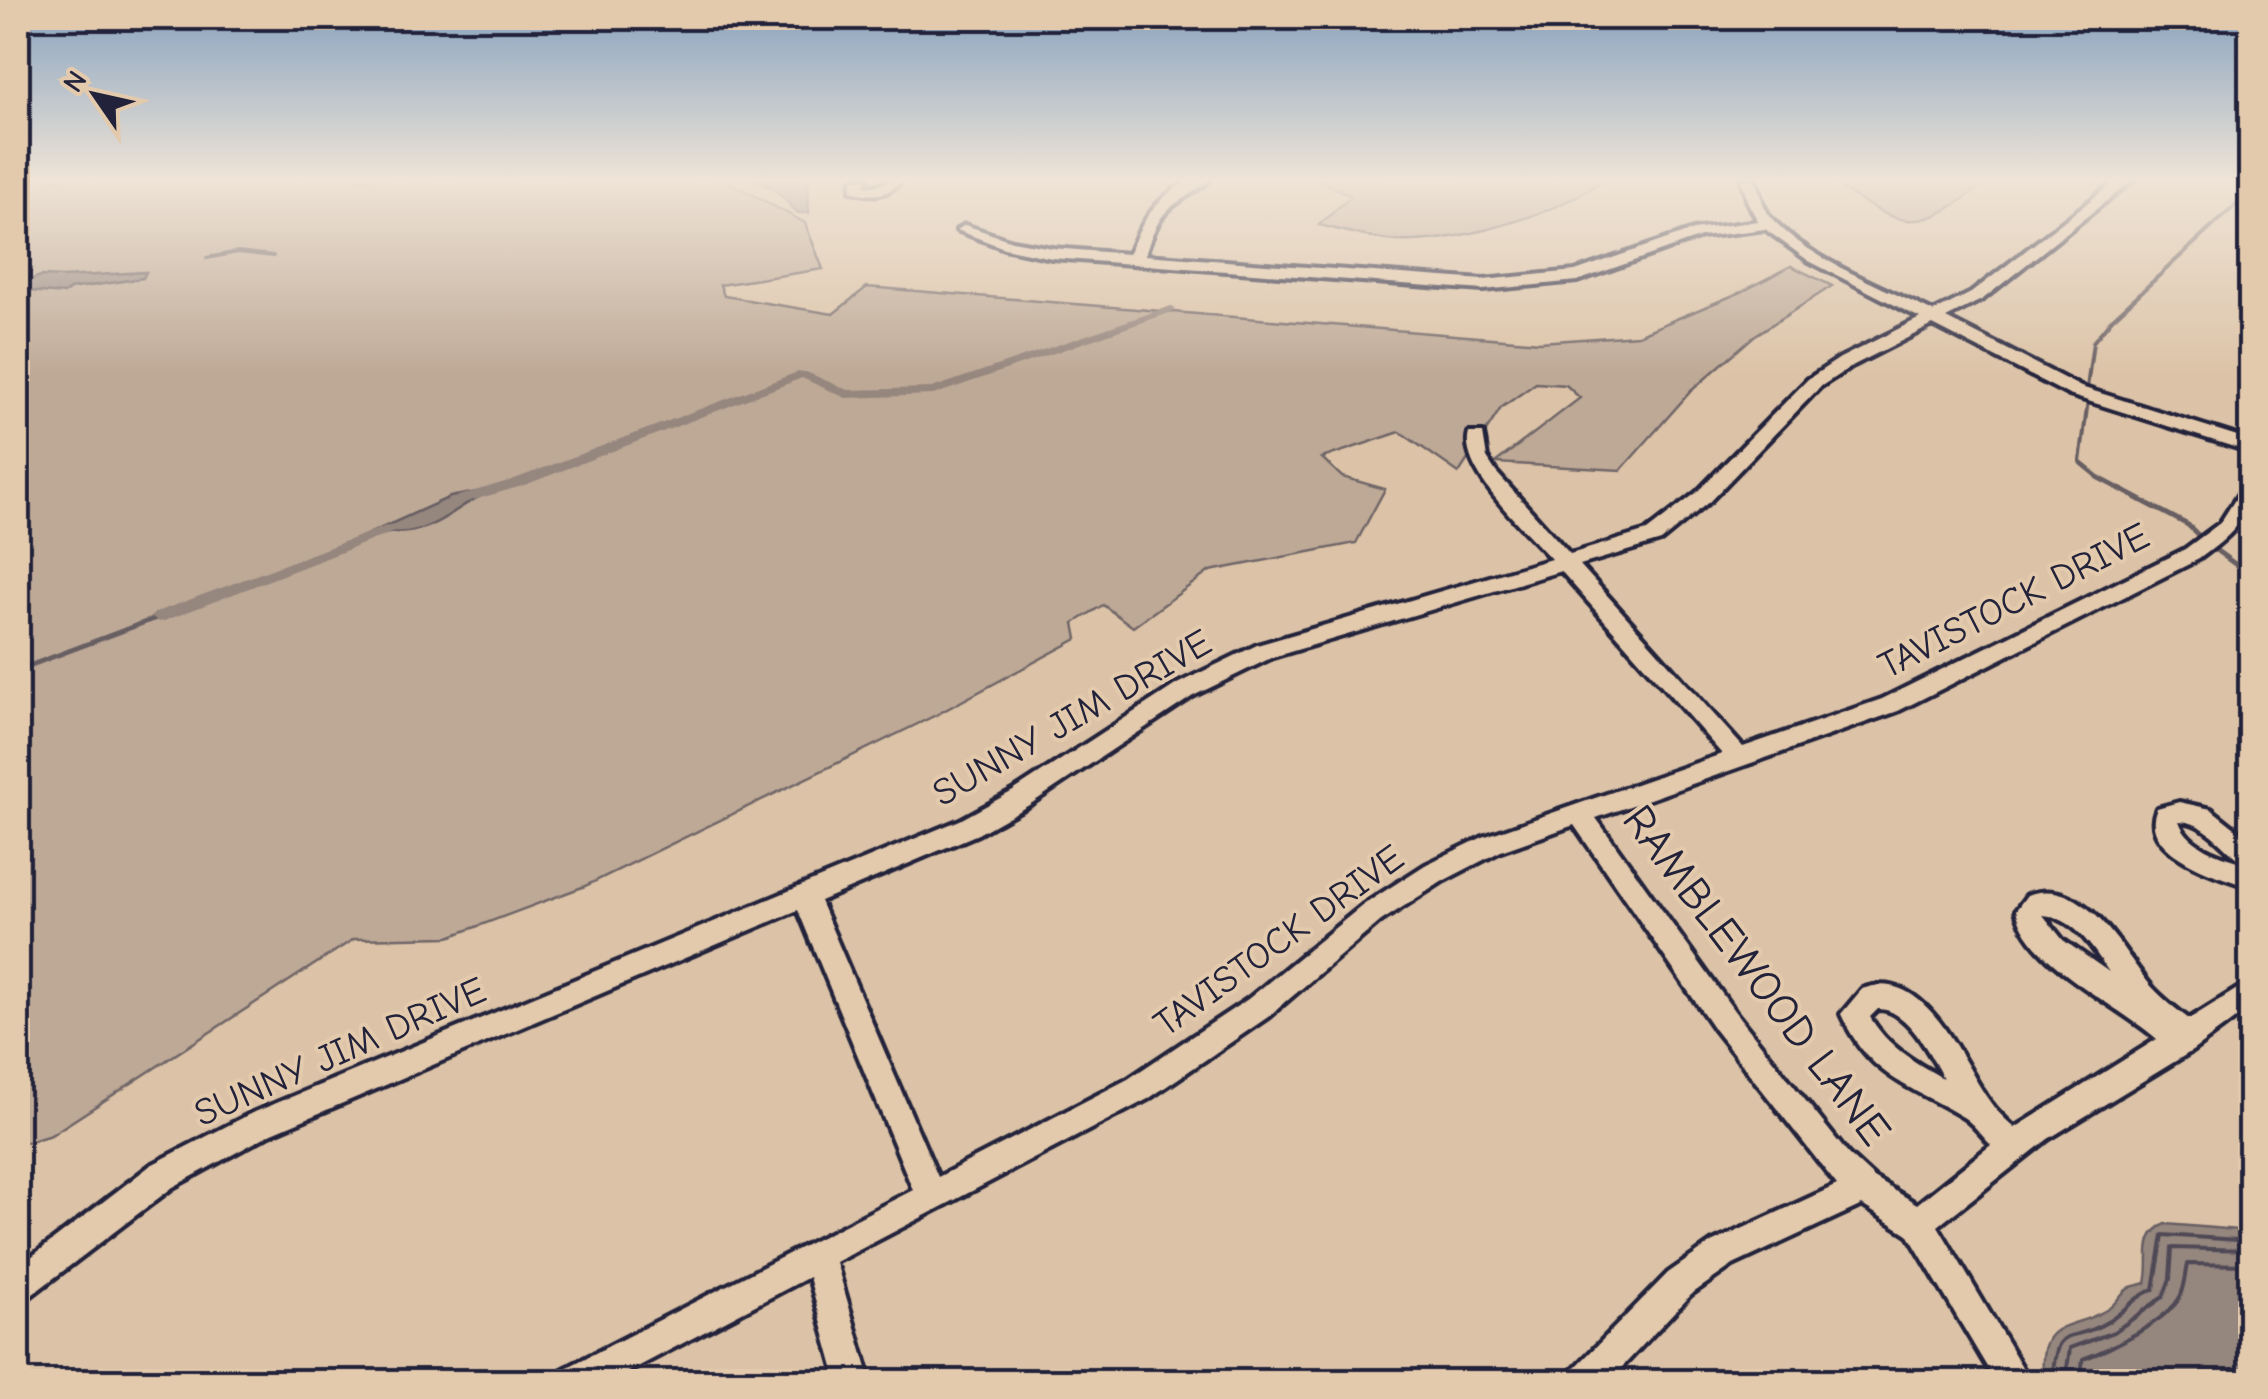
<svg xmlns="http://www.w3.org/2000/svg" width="2268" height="1399" font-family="'Comic Neue',sans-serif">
	<rect width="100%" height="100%" fill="#dcc3a7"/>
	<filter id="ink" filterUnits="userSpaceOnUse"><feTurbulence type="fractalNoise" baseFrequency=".01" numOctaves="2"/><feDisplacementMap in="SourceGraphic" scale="20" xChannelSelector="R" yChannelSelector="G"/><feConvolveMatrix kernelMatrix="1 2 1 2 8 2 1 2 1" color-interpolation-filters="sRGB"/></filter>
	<g filter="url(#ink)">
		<!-- green -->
		<path fill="#bea996" stroke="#706668" stroke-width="2.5" d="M18 179H723L805 223 823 269 720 285 724 296 833 314 867 287 1540 342 1638 335 1741 292 1791 266 1832 286 1754 336 1691 391 1621 470 1495 463 1580 398 1566 385 1536 383 1501 408 1459 473 1400 432 1322 458 1342 477 1385 489 1356 543 1210 571 1133 627 1103 605 1074 623 1077 639 936 715 585 886 449 937 354 939 51 1135 18 1145Z
			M1316 179H1604C1561 214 1444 248 1388 240 1365 237 1342 230 1319 225L1351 196Z
			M1827 179H1990C1914 239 1905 229 1827 179Z"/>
		<!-- water -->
		<path fill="#95867e" stroke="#675e63" stroke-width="2.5" d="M752 179H808L809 213H798L774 189Z
			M146 272 143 278 70 289 64 294 30 291 24 282 41 276 63 277Z
			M482 491 483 495C460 505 442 524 417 530 397 536 393 528 369 539L366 535 450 497Z
			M2250 1221V1381H2044C2035 1316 2071 1332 2108 1309 2117 1304 2121 1291 2131 1287 2136 1285 2141 1285 2146 1283 2152 1260 2139 1235 2166 1224L2238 1230Z"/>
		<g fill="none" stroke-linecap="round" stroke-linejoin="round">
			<!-- shore -->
			<path stroke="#504a56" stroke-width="4" d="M2052 1382C2057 1318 2067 1347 2109 1321 2127 1310 2132 1298 2154 1289L2163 1235 2238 1240 2250 1236
				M2065 1382 2070 1348 2114 1332 2163 1297 2170 1279 2172 1248 2250 1250
				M2080 1382 2083 1359C2108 1350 2170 1320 2181 1295 2185 1286 2186 1274 2188 1264L2250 1265"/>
			<!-- stream-far1 -->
			<path stroke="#675e63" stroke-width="4" d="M207 258 238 252 273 256
				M2087 388 2093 342 2112 319 2250 192
				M2088 400 2080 462 2102 480"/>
			<!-- stream -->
			<path stroke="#675e63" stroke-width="5" d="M2097 477 2188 525 2199 536
				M2217 551 2250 575
				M18 670 159 617"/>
			<!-- canal -->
			<path fill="#95867e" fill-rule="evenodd" d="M1171 306 1176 309 1175 311 933 395 846 398 802 378 522 486 463 503 457 499 458 496 512 480 798 372H806L848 390 932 388Z
				M386 526 391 527 393 530 391 533 164 621 159 622 152 617 154 613Z"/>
			<defs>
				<path id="minor" d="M853 179H867L864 186C879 188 888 179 903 179 888 197 872 197 851 191Z
					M1192 179H1211C1172 210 1163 200 1145 255L1483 280 1575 271 1693 230 1758 221 1748 203 1741 179H1755C1760 194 1763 211 1775 222 1816 263 1882 286 1933 312L1971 293 2118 179H2134L1983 299 1946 318 2081 387 2250 440V452L2069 395 1933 325 1852 366 1820 387 1710 501 1661 541 1580 565 1743 747 1882 699 2185 549 2220 523 2243 487 2250 485C2250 522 2227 538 2199 559L1898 711 1596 818 1735 1012 1848 1154 1874 1178 1917 1204 1991 1145C1982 1136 1973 1123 1963 1117 1908 1084 1870 1078 1841 1014L1862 989C1925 965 1960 1059 1988 1099 1995 1110 2005 1119 2015 1128L2157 1039C2114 1002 2030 966 2016 910L2027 895C2087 874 2122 953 2153 988 2163 999 2176 1009 2189 1019L2250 981V1008L2192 1051 2048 1139 1938 1226 2031 1382H1996L1908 1234 1862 1205 1733 1265 1690 1295 1608 1382H1569L1573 1370 1668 1273 1711 1243 1837 1185 1715 1030 1574 825 1501 851 1443 881 1381 921 1268 1017 1148 1099 836 1262 871 1382H838L809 1277 609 1382H558L562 1370 913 1190 798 910 270 1134 173 1187 29 1297 18 1302V1267L151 1165 250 1114 960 820 1013 791 1177 684 1257 645 1551 559C1527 532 1458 470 1469 433H1483L1487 458 1496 472 1570 554 1647 531 1696 493 1808 379 1840 358 1920 318 1809 261 1765 229 1701 237 1577 281 1483 290 1052 258 1004 248 957 230 965 225 1012 241 1052 248 1129 254C1142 220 1158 195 1192 179ZM1561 571 1722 754 1483 837 1425 865 1363 905 1248 999 1128 1079 938 1177 820 901 978 834 1029 805 1193 696 1273 657ZM2043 915C2074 917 2093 948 2109 972L2063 940ZM1878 1009C1907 1008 1931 1056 1943 1078 1915 1063 1887 1046 1870 1017Z
					M2179 802 2211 809 2250 840V887C2222 878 2136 853 2157 808ZM2179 821C2208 822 2222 849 2244 863 2221 856 2188 847 2179 821Z"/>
			</defs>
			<!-- minor casing -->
			<use href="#minor" stroke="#22223b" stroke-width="8"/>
			<!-- minor -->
			<use href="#minor" fill="#e4caac" fill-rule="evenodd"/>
		</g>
	</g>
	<!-- sky -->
	<linearGradient id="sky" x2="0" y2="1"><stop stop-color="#87a2be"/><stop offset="0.48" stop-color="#efe4d7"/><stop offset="1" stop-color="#efe4d7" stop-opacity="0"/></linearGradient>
	<rect width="2268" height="375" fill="url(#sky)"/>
	<g text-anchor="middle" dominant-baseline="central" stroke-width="8" stroke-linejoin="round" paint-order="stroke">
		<!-- street labels -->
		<g font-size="38" fill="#22223b" stroke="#e4caac">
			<text transform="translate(2014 601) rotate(-27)">TAVISTOCK DRIVE</text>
			<text transform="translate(1072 718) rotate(-30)">SUNNY JIM DRIVE</text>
			<text transform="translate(1279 941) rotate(-36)">TAVISTOCK DRIVE</text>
			<text transform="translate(340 1052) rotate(-24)">SUNNY JIM DRIVE</text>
		</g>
		<!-- near-street labels -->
		<g font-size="45" fill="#22223b" stroke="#e4caac">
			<text transform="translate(1757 975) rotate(53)">RAMBLEWOOD LANE</text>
		</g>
	</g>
	<!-- margin -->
	<rect width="2268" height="1399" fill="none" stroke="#e4caac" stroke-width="60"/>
	<rect x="30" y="30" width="2208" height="1339" fill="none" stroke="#22223b" stroke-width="4" filter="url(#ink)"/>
	<!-- north arrow -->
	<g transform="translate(95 95) rotate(304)" stroke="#e4caac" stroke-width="8" paint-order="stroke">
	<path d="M0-8L18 38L0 25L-18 38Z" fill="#22223b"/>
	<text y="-15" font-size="28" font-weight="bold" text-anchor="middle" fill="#22223b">N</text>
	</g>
</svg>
